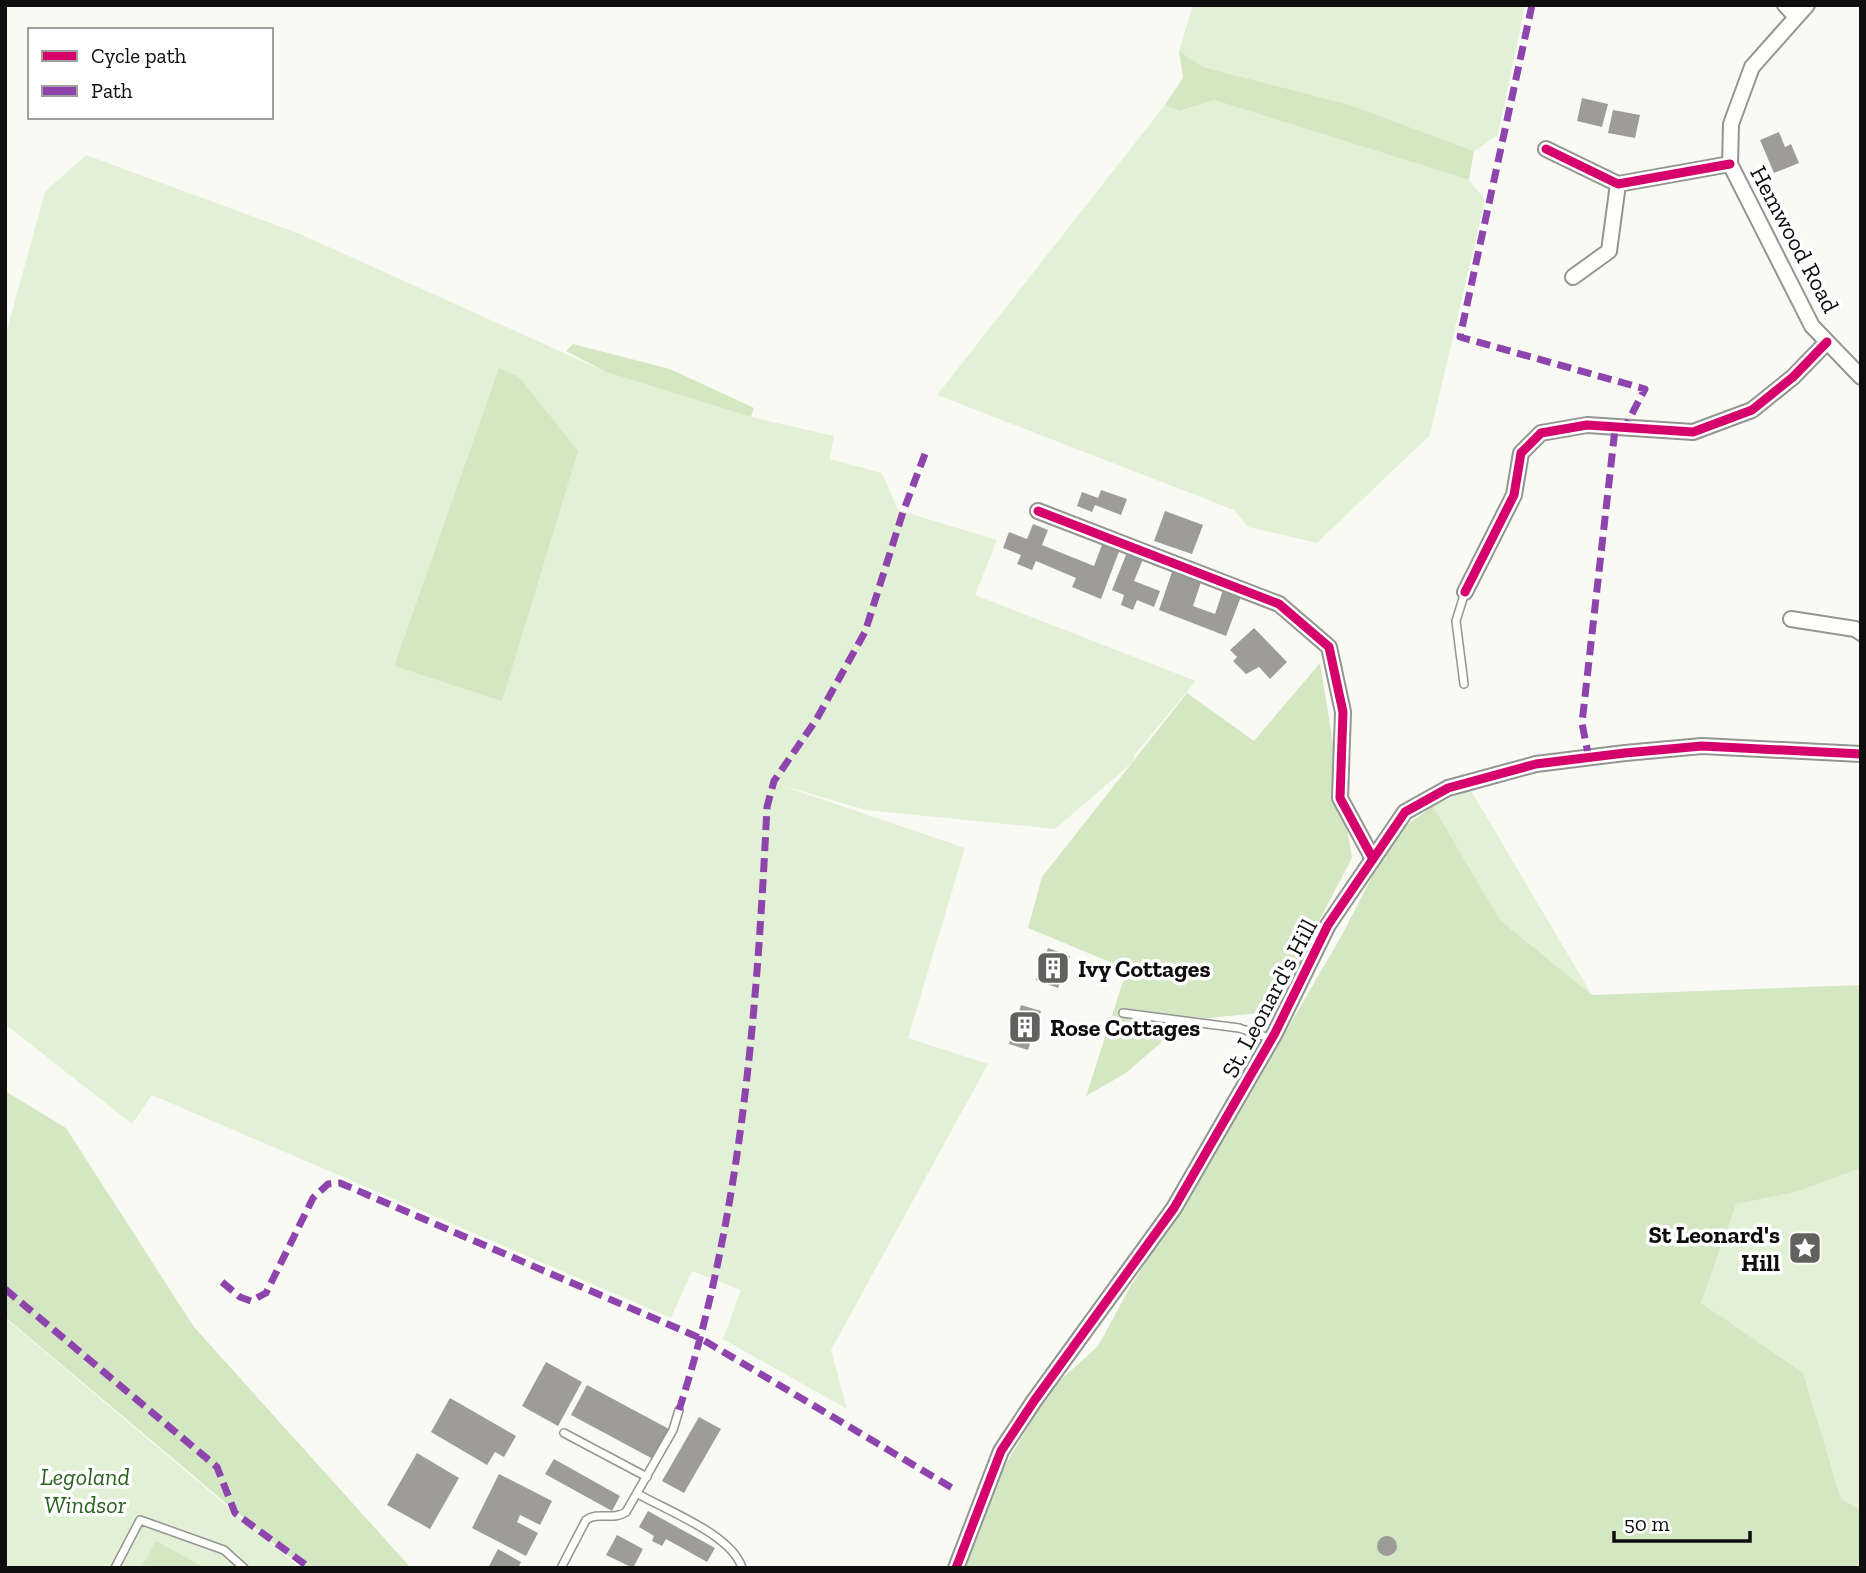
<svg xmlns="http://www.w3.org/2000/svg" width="1866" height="1573" font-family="'Zilla Slab',serif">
	<rect width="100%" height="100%" fill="#fafaf4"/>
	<!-- green -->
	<path fill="#e2f0d5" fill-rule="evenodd" d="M1193 5H1525L1498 135 1474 151 1350 105 1203 67 1179 51Z
		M1214 100 1469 180 1485 200 1430 435 1317 543 1248 527 1234 510 937 395 1165 105 1181 111Z
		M86 155 300 234 606 372 751 417 834 436 830 459 882 473 898 510 997 540 975 595 1196 681 1135 754 1133 762 1055 829 866 810 777 784 965 848 908 1038 988 1064 831 1350 847 1409 723 1339 741 1290 692 1271 671 1318 152 1095 132 1124 5 1024V337L45 192ZM499 369 519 377 577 451 502 700 394 666Z
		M1470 789 1592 995 1500 920 1433 806Z
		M1861 1168V1510L1841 1499 1803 1373 1701 1304 1735 1204 1796 1192Z
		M5 1318 300 1568H5Z"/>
	<!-- forest -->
	<path fill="#d3e7c3" d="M1179 51 1203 67 1350 105 1474 151 1469 180 1214 100 1180 111 1165 105 1183 78Z
		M573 344 670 369 754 408 751 417 606 372 566 351Z
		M499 368 519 377 578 451 502 701 394 666Z
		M1320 663 1352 858 1271 1012 1187 1020 1126 1073 1086 1096 1127 969 1028 928 1042 877 1187 693 1254 741Z
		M1433 806 1500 920 1592 995 1861 985V1168L1796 1192 1736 1204 1701 1303 1803 1373 1841 1499 1861 1510V1568H961L998 1477 1032 1420 1056 1384 1098 1346 1129 1289 1218 1148 1342 935 1384 853 1401 829Z
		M5 1091 66 1128 194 1327 411 1568H303L5 1317Z
		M156 1541 205 1568H141Z"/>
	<!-- building -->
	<path fill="#9e9c99" d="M1582 98 1608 104 1602 127 1577 121Z
		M1613 110 1640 115 1635 138 1608 133Z
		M1779 132 1785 147 1791 144 1799 163 1774 173 1760 140Z
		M1101 490 1127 499 1121 515 1095 505 1092 512 1077 506 1082 492 1098 498Z
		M1165 511 1203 525 1192 554 1154 541Z
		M1033 524 1048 530 1042 545 1094 566 1103 542 1120 549 1101 599 1072 587 1076 578 1036 561 1032 570 1017 564 1021 555 1003 548 1009 532 1027 539Z
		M1128 550 1144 557 1134 581 1160 591 1154 607 1137 600 1133 610 1121 605 1124 595 1112 590Z
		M1173 569 1202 579 1193 606 1215 614 1224 587 1242 594 1226 636 1159 610Z
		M1254 628 1287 662 1270 679 1259 667 1246 674 1233 661 1237 657 1230 650Z
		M1048 948 1070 956 1058 988 1036 980Z
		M1021 1005 1041 1011 1028 1050 1009 1044Z
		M546 1362 582 1382 558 1426 522 1406Z
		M587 1385 669 1429 653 1459 571 1415Z
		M450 1398 516 1436 504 1457 495 1452 487 1465 431 1432Z
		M699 1417 721 1429 684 1493 662 1481Z
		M417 1453 459 1478 430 1529 387 1505Z
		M554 1459 620 1496 612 1511 545 1474Z
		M499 1474 552 1501 540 1525 520 1515 517 1522 538 1533 526 1556 472 1528Z
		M648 1511 715 1548 707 1562 666 1539 662 1546 652 1541 654 1536 639 1527Z
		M617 1535 643 1549 633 1568 606 1555Z
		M1377 1546a10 10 0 1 1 20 0a10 10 0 1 1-20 0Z
		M498 1549 521 1562 518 1568H488Z"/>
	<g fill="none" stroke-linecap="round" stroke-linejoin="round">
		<defs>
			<path id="service" d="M1464 684 1456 621 1465 592
				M1123 1013 1239 1028 1272 1039
				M564 1433 647 1477
				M638 1494C668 1511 732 1535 742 1568
				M115 1568 140 1520 224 1550 244 1568
				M561 1568 586 1520C598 1511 613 1521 626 1512L673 1430 679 1410"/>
			<path id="minor" d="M1785 5 1796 17
				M1807 5 1752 67 1731 124 1730 164 1812 326 1861 377
				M1546 149 1618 184 1730 164
				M1573 277 1609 251 1618 184
				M1038 511 1279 604 1329 647 1343 712 1340 798 1373 859
				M1465 592 1514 495 1521 453 1541 433 1587 425 1693 432 1752 410 1793 377 1827 342
				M1791 619 1855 629 1861 633
				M956 1568 1001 1451 1034 1401 1174 1208 1275 1033 1328 925 1405 812 1448 788 1536 764 1625 753 1702 746 1861 754"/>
		</defs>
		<!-- service casing -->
		<use href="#service" stroke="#949492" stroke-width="10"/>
		<!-- minor casing -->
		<use href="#minor" stroke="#949492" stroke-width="18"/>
		<!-- service -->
		<use href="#service" stroke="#fefefd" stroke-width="7"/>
		<!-- minor -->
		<use href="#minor" stroke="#fefefd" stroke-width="14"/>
		<!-- quiet -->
		<path stroke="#8e44ad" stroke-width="7" stroke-dasharray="14 7" stroke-linecap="butt" d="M1532 5 1460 337 1645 389 1624 429
			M1589 759 1582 723 1615 429
			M222 1282 240 1297 251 1301 266 1293 313 1198 328 1184 340 1183 700 1338 954 1489
			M5 1289 217 1467 235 1513 310 1568
			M679 1410C742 1216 757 1009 767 807L774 781 816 720 865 632 903 512 925 454"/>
		<defs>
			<path id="cycleway" d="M1546 149 1618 184 1730 164
				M1038 511 1279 604 1329 647 1343 712 1340 798 1373 859
				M1465 592 1514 495 1521 453 1541 433 1587 425 1693 432 1752 410 1793 377 1827 342
				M956 1568 1001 1451 1034 1401 1174 1208 1275 1033 1328 925 1405 812 1448 788 1536 764 1625 753 1702 746 1861 754"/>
		</defs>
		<!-- cycleway casing -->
		<use href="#cycleway" stroke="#fff" stroke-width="13"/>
		<!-- cycleway -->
		<use href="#cycleway" stroke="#d6006c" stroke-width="9"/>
	</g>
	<!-- icons -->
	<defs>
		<symbol id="building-square" viewBox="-11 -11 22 22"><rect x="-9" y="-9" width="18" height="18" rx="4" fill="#61615e" stroke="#fff"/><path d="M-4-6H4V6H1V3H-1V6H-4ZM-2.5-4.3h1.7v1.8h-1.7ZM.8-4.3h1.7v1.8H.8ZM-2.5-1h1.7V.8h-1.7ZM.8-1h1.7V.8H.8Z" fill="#fff"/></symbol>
		<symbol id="sight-square" viewBox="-11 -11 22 22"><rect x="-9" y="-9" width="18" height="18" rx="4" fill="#61615e" stroke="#fff"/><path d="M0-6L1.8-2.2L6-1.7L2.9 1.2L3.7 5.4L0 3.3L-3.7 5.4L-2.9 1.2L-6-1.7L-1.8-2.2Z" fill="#fff"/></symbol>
	</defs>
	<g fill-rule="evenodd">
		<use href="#building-square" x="1034" y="949" width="38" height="38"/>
		<use href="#building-square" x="1006" y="1008" width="38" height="38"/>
		<use href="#sight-square" x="1786" y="1229" width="38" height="38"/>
	</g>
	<g text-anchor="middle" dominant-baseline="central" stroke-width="7" stroke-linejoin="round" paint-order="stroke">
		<!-- street labels -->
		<g font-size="24" fill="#0e0e0e" stroke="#fff">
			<text transform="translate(1795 239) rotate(62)">Hemwood Road</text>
			<text transform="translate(1269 998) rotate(-62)">St. Leonard's Hill</text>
		</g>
		<!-- poi labels -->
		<g font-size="24" font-weight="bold" fill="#0e0e0e" stroke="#fff" text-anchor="start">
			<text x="1078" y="968">Ivy Cottages</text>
			<text x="1050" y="1027">Rose Cottages</text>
			<text x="1780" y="1234" text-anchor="end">St Leonard's<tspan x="1780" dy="28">Hill</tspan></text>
		</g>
		<!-- park labels -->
		<g font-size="24" font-style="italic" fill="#2b6321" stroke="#fff">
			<text x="85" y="1476">Legoland<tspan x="85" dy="28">Windsor</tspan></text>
		</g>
	</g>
	<!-- border -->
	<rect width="1866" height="1573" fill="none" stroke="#0e0e0e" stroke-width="14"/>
	<!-- legend -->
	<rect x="28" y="28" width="245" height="91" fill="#ffffff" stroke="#9f9f9f" stroke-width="2"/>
	<rect x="42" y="51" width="35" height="10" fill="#d6006c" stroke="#9f9f9f" stroke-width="2"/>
	<text x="91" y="63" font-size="21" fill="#0e0e0e">Cycle path</text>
	<rect x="42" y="86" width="35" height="10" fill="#8e44ad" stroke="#9f9f9f" stroke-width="2"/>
	<text x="91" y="98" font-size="21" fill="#0e0e0e">Path</text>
	<!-- scale -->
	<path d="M1614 1531v10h136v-10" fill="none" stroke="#0e0e0e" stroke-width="3.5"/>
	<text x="1624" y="1531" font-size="21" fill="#0e0e0e" stroke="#ffffff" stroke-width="5" paint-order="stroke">50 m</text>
</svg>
